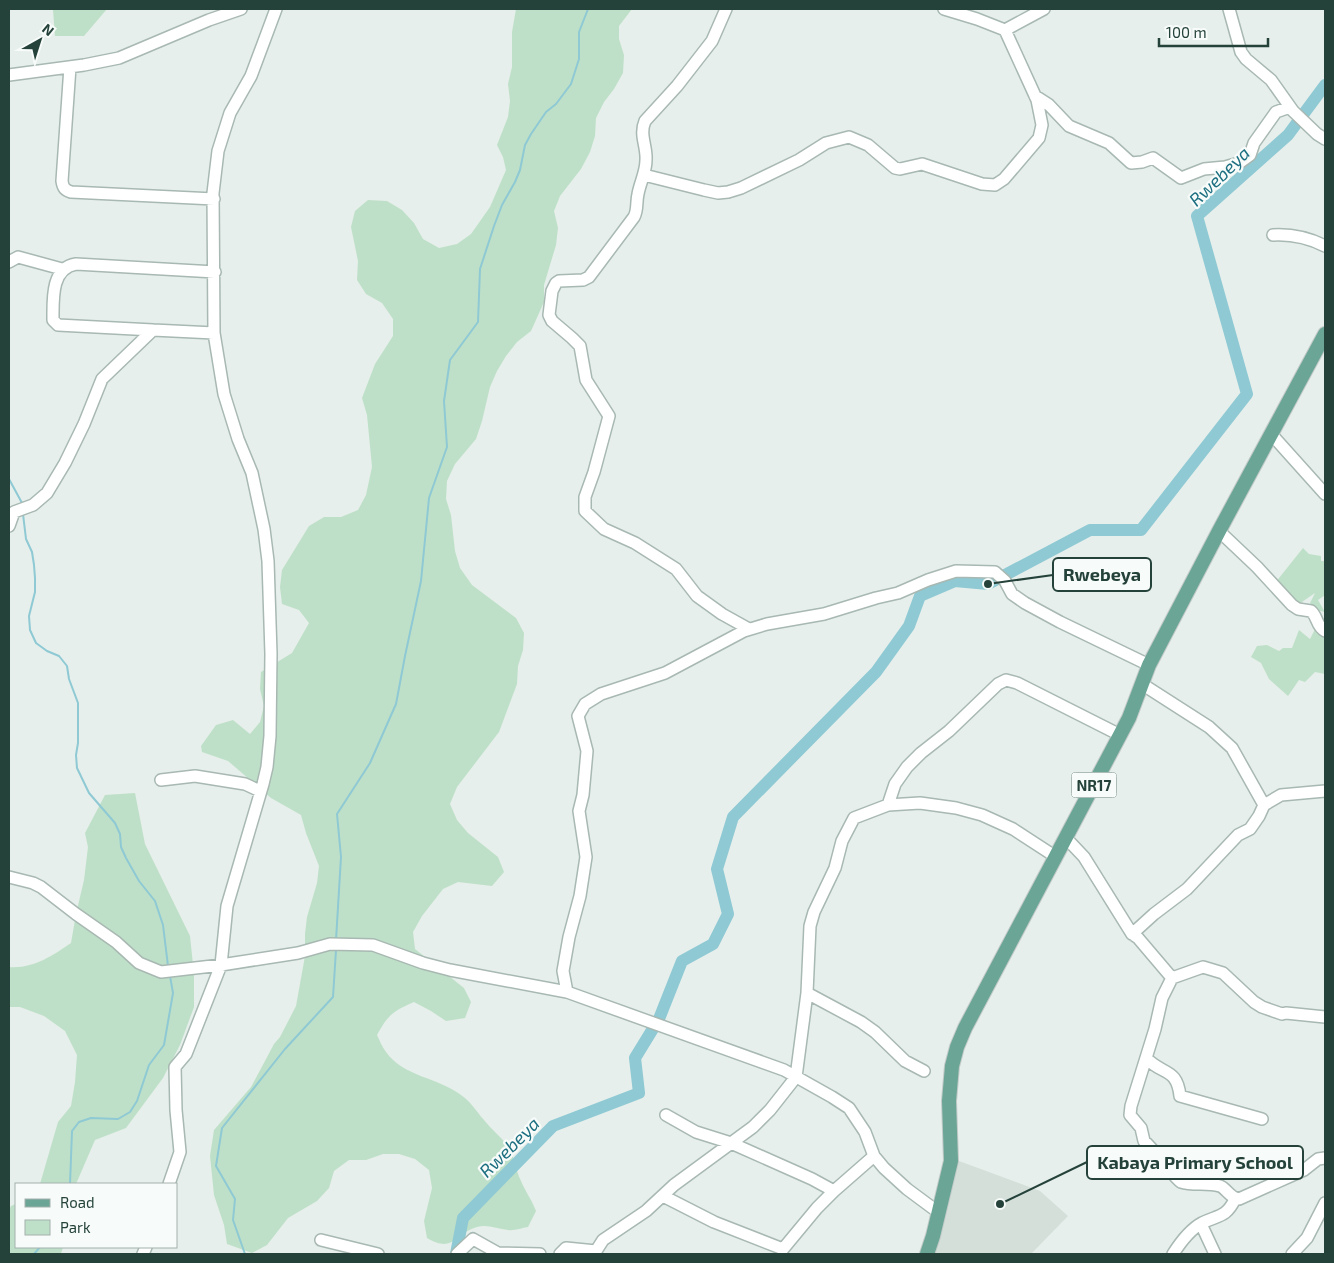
<svg xmlns="http://www.w3.org/2000/svg" width="1334" height="1263" font-family="'Exo 2',sans-serif">
	<rect width="100%" height="100%" fill="#e6efeb"/>
	<!-- built -->
	<path fill="#d4dfda" d="M959 1161 1040 1191 1068 1216 1031 1254H933Z"/>
	<!-- green -->
	<path fill="#bfe0c8" d="M51 9H107L84 36H55L53 10Z
		M516 9H632L619 26V39L624 55 623 73 614 89 604 102 596 118 595 136 590 152 581 169 560 196 554 211 558 228 556 245 544 285V302L531 331 517 342 506 356 497 371 490 387 482 421 476 439 455 464 447 481 446 499 451 515 455 551 460 568 472 585 516 618 524 633 523 650 518 666 517 684 499 732 457 787 450 804 457 820 468 833 498 857 504 872 492 886 458 882 443 889 422 916 413 932 415 949 464 988 471 1002 465 1018 446 1021 431 1011 414 1002C393 1011 388 1015 377 1035 380 1041 382 1047 386 1052 404 1077 437 1077 461 1095 471 1102 476 1111 484 1120 491 1129 500 1136 507 1145 515 1156 515 1169 521 1181 525 1191 532 1200 536 1211L528 1227C522 1228 514 1231 508 1230 498 1229 487 1224 477 1227 455 1233 454 1254 427 1238L424 1221 432 1188 429 1170 415 1159 399 1154H383L366 1160H349L334 1171 329 1188 317 1201 288 1218 267 1245 252 1253 227 1244 224 1225 214 1195 210 1156 214 1130 251 1087 274 1044 280 1037 296 1006 305 956V934L307 917 317 883 319 866 306 833 301 815 271 798 228 761 202 752 201 746 216 725 233 720 250 734 260 722 264 706 260 689 261 672 292 653 309 623 299 610 282 604 280 587 282 570 309 526 324 517H341L358 510 366 495 372 467 367 415 362 398 375 364 393 336V319L382 303 366 294 357 280 358 261 351 227 355 211 368 200 387 201 402 210 414 223 423 239 439 248 457 244 471 234 490 207 506 170 503 157 497 145 508 117 510 101 508 84 512 67V32Z
		M1303 548 1309 554 1321 556V561H1325V595L1318 600 1325 612 1316 610 1310 603 1315 593 1299 604 1275 583Z
		M1315 629 1325 634V674L1315 672 1305 682 1299 680 1288 696 1269 679 1261 663 1251 657 1257 646 1267 645 1279 651 1283 648H1292L1299 630 1310 639Z
		M135 793 145 844 190 936 194 974V1007L180 1045 163 1078 126 1128 95 1140 76 1184H40L58 1122 71 1106 75 1082 77 1055 65 1031 44 1016 20 1007H9V967C33 969 52 956 71 943L76 914 84 880 88 847 85 833 105 795Z
		M16 1204V1247H63L61 1254H9V1210L11 1206Z"/>
	<g fill="none" stroke-linecap="round" stroke-linejoin="round">
		<!-- stream -->
		<path stroke="#8ec9d4" stroke-width="2" d="M9 479 22 503
			M23 514 26 539 32 552 34 565 35 578V592L29 616 30 630 36 643 47 651 59 656 67 666 69 679 78 703V743L76 755 77 768 89 793 115 823 120 834 121 847 126 858 139 881 155 901 163 925 168 966
			M336 940 341 857 337 814 370 763 396 704 405 656 421 581 429 498 447 447 444 401 450 360 478 322 480 269 494 226 502 205 515 182 520 170 525 145 531 134 546 112 556 104 571 84 579 59V32L588 9
			M70 1184 72 1131 79 1122 91 1118 118 1119 130 1112 137 1101 149 1065 164 1045 173 993 170 976
			M34 1254 40 1247
			M245 1254 233 1220 235 1199 216 1166 222 1128 285 1049 333 997 336 950"/>
		<!-- river -->
		<path stroke="#8ec9d4" stroke-width="12" d="M659 1019 682 961 713 944 728 914 717 869 733 817 876 672 909 626 920 596 955 581 988 584 1090 530H1141L1247 394 1197 216 1288 135 1325 85
			M456 1254 463 1218 553 1126 639 1093 635 1058 654 1027"/>
		<defs>
			<path id="minor" d="M726 9 712 41 677 86 645 121C639 135 647 146 646 160 646 172 640 183 638 194 636 202 638 210 634 217L589 277 583 280 559 281 556 283 552 291 549 315 552 321 572 338 580 346 586 380 609 416 594 472 585 497V511L604 529 635 543 676 569 697 596 722 614 749 629
				M944 9 977 19 1005 30 1044 9
				M1229 9 1241 52 1246 59 1271 80 1293 111 1317 134 1325 139
				M70 67 62 181C63 188 65 190 71 192L214 199
				M9 75 84 65 119 58 209 20 241 9
				M1035 96 1049 105 1069 126 1109 143 1131 163 1142 162 1153 158 1181 178 1204 169 1225 167 1239 163 1250 155 1254 143 1276 112 1290 107
				M644 175 704 190 718 193 728 192 741 188 799 160 826 143 849 137 868 145 895 168 900 169 922 164 982 184 995 185 1004 179 1039 138 1042 125 1037 100 1005 30
				M1273 235C1291 234 1309 238 1325 246
				M9 262 18 257 62 269
				M153 330 58 325 53 320C53 299 51 268 76 264L215 272
				M1272 435 1325 494
				M9 526 14 512 33 505 47 493 65 463 84 424 102 379 153 330 214 333
				M1219 531 1257 567 1292 605 1298 609 1311 611C1318 617 1316 626 1325 631
				M1142 684 1209 727 1232 748 1264 805
				M161 780 195 776 245 784 260 791
				M888 805 920 803 956 808 982 815 1013 829 1056 857
				M1066 838 1084 857 1132 934 1138 938 1172 978 1203 967 1223 973 1254 1002 1262 1007 1282 1014 1286 1013 1325 1017
				M9 877 33 883 41 887 76 914 116 942 139 963 161 972 221 965 298 953 330 944 373 945 423 963 450 970 567 992 784 1070 832 1097 849 1108 865 1132 874 1156 884 1168 907 1189 938 1212
				M1132 934 1154 914 1187 889 1238 835 1250 829 1259 816 1264 805 1281 795 1325 791
				M1172 978 1162 998 1155 1029 1131 1106 1130 1115 1141 1128 1144 1141C1154 1149 1175 1179 1181 1182 1193 1186 1207 1182 1220 1186 1227 1189 1230 1198 1239 1199L1304 1170 1318 1159 1325 1158
				M567 992 563 971 569 937 580 896 586 857 579 811 583 795 587 751 578 716 585 704 601 694 665 673 744 631 767 624 824 614 876 598 898 593 928 580 956 571 995 572 1005 581 1012 594 1025 603 1060 622 1149 665
				M807 993 861 1022 875 1032 905 1061 924 1071
				M1147 1059C1163 1075 1177 1068 1180 1096L1262 1119
				M666 1115 696 1132 731 1143 812 1179 834 1191
				M169 1184 180 1152 176 1110 175 1067 186 1054 221 965 227 906 263 784 267 767 270 736 271 654 268 561 264 529 252 473 238 439 224 394 214 333 213 193 218 151 230 113 251 76 276 9
				M663 1196 714 1222 783 1249 817 1208 834 1191 874 1156
				M1201 1224 1215 1254
				M321 1240 378 1254
				M143 1254 146 1247
				M457 1254 473 1239 498 1253 540 1254
				M560 1254 566 1248 596 1251 603 1240 646 1211 674 1185 753 1127 770 1110 796 1077 807 993 810 926 814 912 835 868 842 841 854 818 888 805 895 784 907 767 921 753 949 731 998 684 1006 680 1017 683 1120 735
				M1173 1254C1180 1243 1189 1230 1202 1223 1218 1215 1226 1218 1235 1199
				M1292 1254 1307 1238 1325 1203"/>
			<path id="major" d="M927 1254 933 1236 951 1161 949 1101 952 1066 957 1047 965 1028 1129 718 1149 665 1219 531 1325 334"/>
		</defs>
		<!-- minor casing -->
		<use href="#minor" stroke="#a8b8b2" stroke-width="14"/>
		<!-- major casing -->
		<use href="#major" stroke="#c2cac8" stroke-width="16"/>
		<!-- minor -->
		<use href="#minor" stroke="#fff" stroke-width="11"/>
		<!-- major -->
		<use href="#major" stroke="#6aa596" stroke-width="14"/>
	</g>
	<g text-anchor="middle" dominant-baseline="central" stroke-width="4.5" stroke-linejoin="round" paint-order="stroke">
		<!-- shield labels -->
		<rect fill="#f7fbf9" stroke="#637a73" stroke-width="1" x="1071.5" y="772.5" width="45" height="25" rx="4"/>
		<g font-size="15" font-weight="bold" fill="#24423a">
			<text x="1094" y="785">NR17</text>
		</g>
		<!-- water labels -->
		<g font-size="18" font-style="italic" fill="#1c6f80" stroke="#f7fbf9">
			<text transform="translate(1219 176) rotate(-44)">Rwebeya</text>
			<text transform="translate(509 1147) rotate(-45)">Rwebeya</text>
		</g>
	</g>
	<!-- callouts -->
	<path fill="none" stroke="#24423a" stroke-width="2" d="M988 584L1053 575M1000 1204L1087 1162"/>
	<g fill="#24423a" stroke="#f7fbf9" stroke-width="2">
		<circle cx="988" cy="584" r="5"/>
		<circle cx="1000" cy="1204" r="5"/>
	</g>
	<g fill="#f7fbf9" stroke="#24423a" stroke-width="2">
		<rect x="1053" y="558" width="98" height="33" rx="5"/>
		<rect x="1087" y="1146" width="216" height="33" rx="5"/>
	</g>
	<g font-size="18" text-anchor="middle" font-weight="bold" fill="#24423a">
		<text x="1102" y="581">Rwebeya</text>
		<text x="1195" y="1169">Kabaya Primary School</text>
	</g>
	<!-- border -->
	<rect width="1334" height="1263" fill="none" stroke="#24423a" stroke-width="20"/>
	<!-- legend -->
	<rect x="15" y="1183" width="162" height="65" fill="#f7fbf9" stroke="#a3b1ad"/>
	<rect x="25" y="1199" width="25" height="8" fill="#6aa596" stroke="#a3b1ad"/>
	<text x="60" y="1208" font-size="15" fill="#24423a">Road</text>
	<rect x="25" y="1220" width="25" height="15" fill="#bfe0c8" stroke="#a3b1ad"/>
	<text x="60" y="1233" font-size="15" fill="#24423a">Park</text>
	<!-- north arrow -->
	<g transform="translate(40 40) rotate(39)" stroke="#f7fbf9" stroke-width="4" paint-order="stroke">
	<path d="M0-4L9 19L0 12L-9 19Z" fill="#24423a"/>
	<text y="-8" font-size="14" font-weight="bold" text-anchor="middle" fill="#24423a">N</text>
	</g>
	<!-- scale -->
	<path d="M1159 38v8h109v-8" fill="none" stroke="#24423a" stroke-width="2.5"/>
	<text x="1166" y="38" font-size="15" fill="#24423a" stroke="#f7fbf9" stroke-width="4" paint-order="stroke">100 m</text>
</svg>
